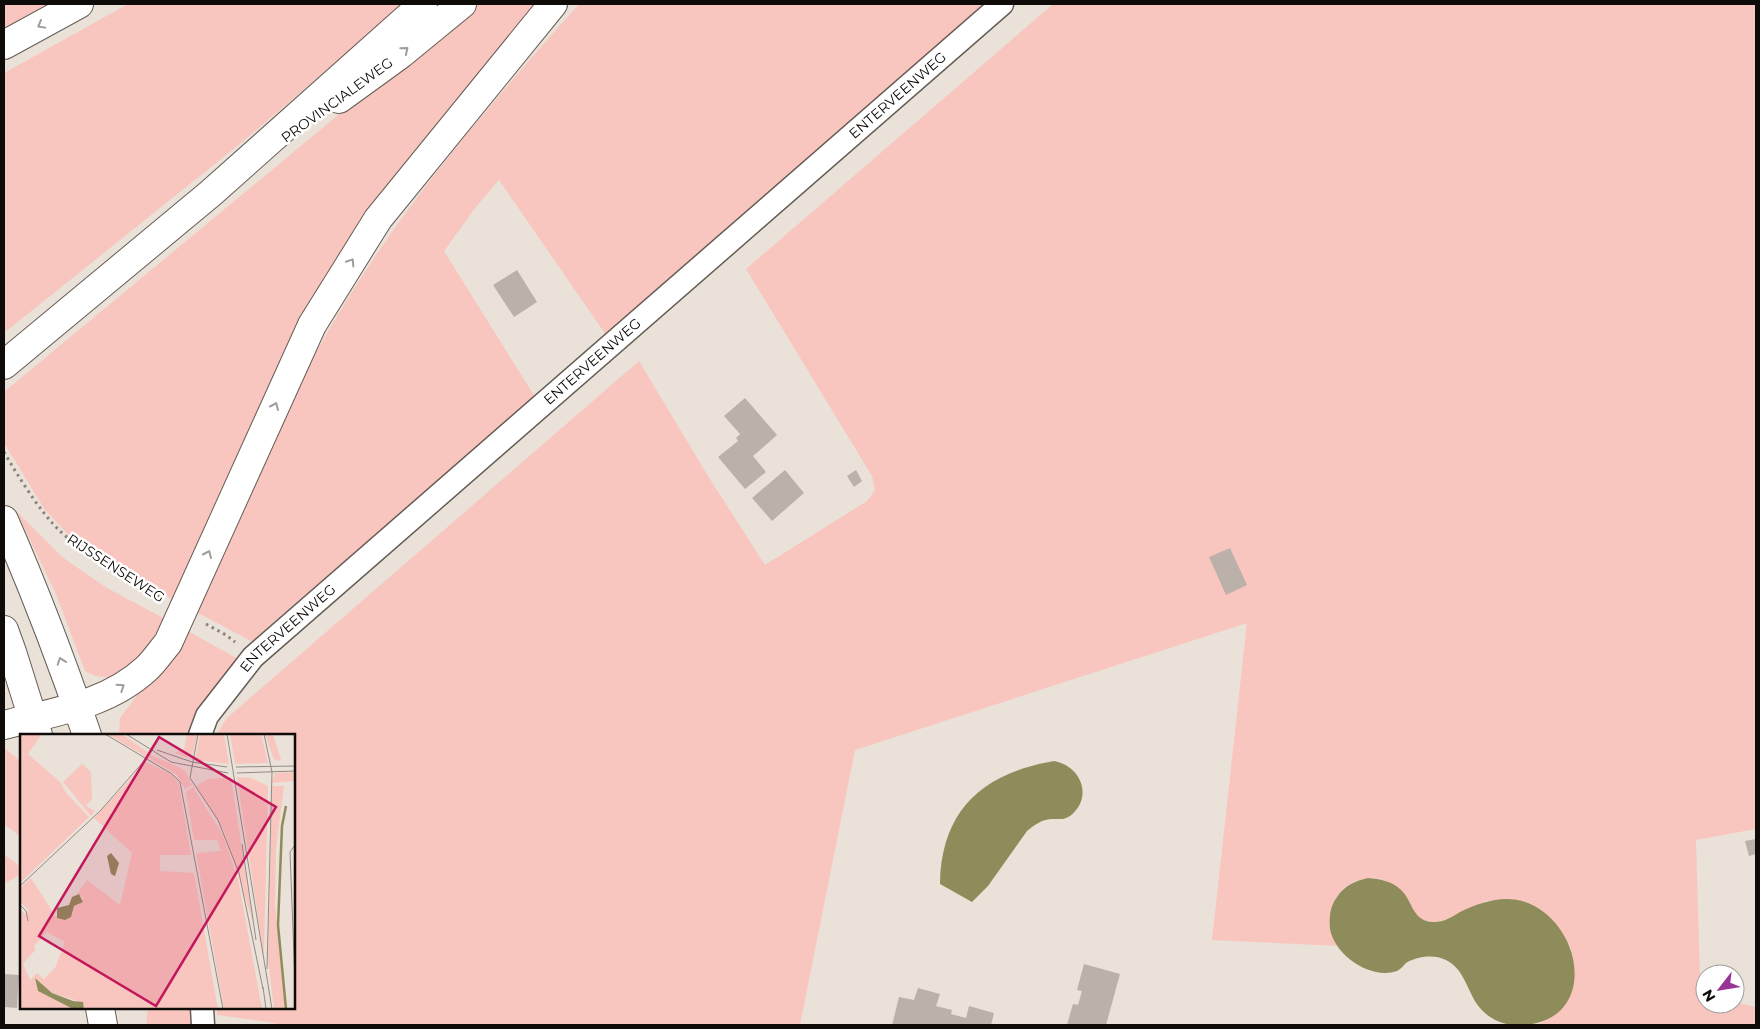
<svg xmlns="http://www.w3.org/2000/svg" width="1760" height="1029" font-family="Montserrat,sans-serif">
	<rect width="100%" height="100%" fill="#eae1d8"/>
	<!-- green -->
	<path fill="#f9c6bf" d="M4 4H71L4 41Z
		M128 4H404L241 143 4 333V73Z
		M472 4H546L354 242 176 601 120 572 80 547 45 510 4 443V392Z
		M579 4H989L606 335 499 180 476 207 444 251 535 397 270 625 255 643 194 611C243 503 288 392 352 292 417 188 498 95 579 4Z
		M1053 4H1756V829L1696 840 1700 980 1697 993 1705 995V1004H1735V1002L1756 1007V1025H1536L1549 1019 1561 1009 1569 997 1571 948 1556 924 1544 913 1531 904 1516 900 1487 901 1442 921 1431 922 1421 919 1414 913 1407 898 1390 883 1380 879 1368 878 1355 881 1344 888 1336 898 1331 909 1332 935 1338 946 1212 940 1247 623 855 750 800 1025H283L262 1021 217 1015V1008H294V735H216L227 718 639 361 708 476 765 565 867 501 875 490 872 476 746 269Z
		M16 511 62 557 107 588 167 620 153 651 114 678 95 676 85 671 56 594Z
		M186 630 240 660 200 709 188 735H119L120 718Z
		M4 748 17 758 21 764V837L4 824Z
		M4 855C12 860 21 864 21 874L4 884Z
		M148 1008H191L193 1025H146Z"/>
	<!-- water -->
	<path fill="#8f8c5b" d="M1054 761C1081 766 1094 797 1070 816 1064 820 1061 819 1055 819 1044 818 1035 824 1027 831L988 886 972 902 940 884C941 810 983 773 1054 761Z
		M1368 878C1380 879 1391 881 1400 889 1413 900 1411 920 1432 922 1442 923 1452 917 1460 912 1489 898 1518 891 1545 913 1589 949 1587 1025 1519 1025 1506 1025 1495 1022 1485 1013 1467 998 1468 971 1446 960 1434 954 1417 956 1406 963 1403 966 1401 969 1397 971 1371 980 1335 956 1330 929 1329 918 1330 906 1337 897 1345 885 1355 881 1368 878Z"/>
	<!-- building -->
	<path fill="#bcb0ab" d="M517 270 537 302 514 317 493 285Z
		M745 398 777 435 753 456 766 472 745 489 718 457 738 441 736 438 740 434 724 416Z
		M785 470 804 493 772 521 752 498Z
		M856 470 862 481 854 487 847 476Z
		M1230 548 1247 585 1226 595 1209 557Z
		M1756 839V854L1749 856 1745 841Z
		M1084 964 1120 974 1106 1025H1067L1073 1004 1078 1005 1082 991 1077 990Z
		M4 974 19 975 17 1008 4 1007Z
		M918 988 940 994 936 1006 952 1010 951 1014 966 1018 969 1006 994 1013 991 1025H892L899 997 914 1000Z"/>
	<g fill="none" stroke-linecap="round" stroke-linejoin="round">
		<defs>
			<g id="minor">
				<path id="s1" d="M200 735 207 716 253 657 1002 4"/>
				<path d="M202 1008 203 1025"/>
			</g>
			<path id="secondary" d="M4 520C35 591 62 662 87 735
				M4 630 12 652 38 735
				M100 1008 103 1025"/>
			<path id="primary" d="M4 45 79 4
				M339 99 401 54 462 4
				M4 365 211 193 423 4
				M4 725C53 712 107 705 146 669 154 662 161 651 168 643L312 325 378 219 553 4"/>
		</defs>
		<!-- minor casing -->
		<use href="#minor" stroke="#655d55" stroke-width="25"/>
		<!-- secondary casing -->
		<use href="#secondary" stroke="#655d55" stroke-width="30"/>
		<!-- primary casing -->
		<use href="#primary" stroke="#655d55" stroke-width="30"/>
		<!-- path -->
		<path stroke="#8a837d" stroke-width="3" stroke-dasharray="2.5 4" stroke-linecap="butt" d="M4 452C18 476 40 512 60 531 89 558 126 576 160 597
			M206 624 226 635 235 642"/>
		<!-- minor -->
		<use href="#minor" stroke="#fff" stroke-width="22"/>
		<!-- secondary -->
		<use href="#secondary" stroke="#fff" stroke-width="28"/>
		<!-- primary -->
		<use href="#primary" stroke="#fff" stroke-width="28"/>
	</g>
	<!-- one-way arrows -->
	<defs><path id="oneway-chevron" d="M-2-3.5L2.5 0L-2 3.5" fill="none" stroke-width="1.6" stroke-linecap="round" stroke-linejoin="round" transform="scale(1.25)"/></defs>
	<g stroke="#9f9d9c">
		<use href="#oneway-chevron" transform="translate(41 25) rotate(151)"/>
		<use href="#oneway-chevron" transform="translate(405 50) rotate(-39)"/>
		<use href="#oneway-chevron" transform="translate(351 262) rotate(-58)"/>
		<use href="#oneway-chevron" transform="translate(275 406) rotate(-66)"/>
		<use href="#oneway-chevron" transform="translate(208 554) rotate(-66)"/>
		<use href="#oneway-chevron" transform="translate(61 661) rotate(-109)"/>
		<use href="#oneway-chevron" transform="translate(121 687) rotate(-34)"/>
	</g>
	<g text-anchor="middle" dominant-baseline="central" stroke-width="5" stroke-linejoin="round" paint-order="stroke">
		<!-- street labels -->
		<g font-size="14" fill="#0e0b08" stroke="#fff">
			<text stroke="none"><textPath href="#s1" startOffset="950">ENTERVEENWEG</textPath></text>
			<text transform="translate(337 100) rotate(-36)">PROVINCIALEWEG</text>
			<text stroke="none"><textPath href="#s1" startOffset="545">ENTERVEENWEG</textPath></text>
			<text transform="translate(116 568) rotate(33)">RIJSSENSEWEG</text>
			<text stroke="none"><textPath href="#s1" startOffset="140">ENTERVEENWEG</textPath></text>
		</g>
	</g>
	<!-- overview -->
	<g transform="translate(20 734)">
		<rect width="275" height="275" fill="#eae1d8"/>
		<path d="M0 0H22L8 20 40 48 47 60 69 83 0 149ZM87 0H102L133 22 161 34 166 38 172 51 165 55 156 40ZM167 0H177L173 20 166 23 154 19 164 15ZM180 0H204L209 30 175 26ZM210 0H241L248 29 215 30ZM245 0H253L261 26 256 27 253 23ZM126 28 152 41 159 50 171 121H140V137L174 139 198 275H64L65 272 55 266 32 259 15 244 18 257 53 275H0V175L5 180 9 176 0 168V154L11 144 36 183H51L54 172 63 168V163L57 160 67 146 100 171 112 119 74 84ZM27 198 45 208 35 234 24 245 17 239 10 246 3 230 16 215 14 212ZM62 30 71 38 72 65 66 72 75 77 71 82 43 48ZM275 38V47L252 49 255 39ZM211 43 233 188 204 97 176 52 188 45ZM217 43 231 44 248 52 244 223ZM252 52H264L256 114 255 170 265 275H254L248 225ZM173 53 203 101 218 145 242 275H204L176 119 201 117 197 106H174L166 58Z" fill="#f9c6bf" fill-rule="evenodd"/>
		<path d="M91 119 99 129 95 142 91 140 87 122ZM59 160 63 168 54 172 51 183 45 186 37 184V174L49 171 52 163ZM15 244 32 259 53 267 63 268 64 275H53L18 257Z" fill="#8f8c5b"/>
		<path fill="none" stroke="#8f8c5b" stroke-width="2.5" d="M266 72 262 92 258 191 266 275"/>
		<path fill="none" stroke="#928b85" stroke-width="1" d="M85 0 152 40 160 48 203 275M106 0 151 28 208 39M178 0 170 44 198 86 219 139 243 255M207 0 252 275M244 0 252 38 247 235M137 16 172 28 207 33M216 33 275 32M217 39 275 37M222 110 236 206M275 111 270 118 275 247M0 152 81 76 125 26M0 171 6 177 8 187M243 253 246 275"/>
		<path fill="#c2185b" fill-opacity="0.15" stroke="#c2185b" stroke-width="2.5" d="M139 3 256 73 136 272 19 202Z"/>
		<rect width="275" height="275" fill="none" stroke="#0e0b08" stroke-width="2.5"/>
	</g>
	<!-- border -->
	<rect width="1760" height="1029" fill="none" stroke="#0e0b08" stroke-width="10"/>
	<!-- north arrow -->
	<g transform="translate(1720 989) rotate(239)"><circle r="24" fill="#ffffff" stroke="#9f9d9c"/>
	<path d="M0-4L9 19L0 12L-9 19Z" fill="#993398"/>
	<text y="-8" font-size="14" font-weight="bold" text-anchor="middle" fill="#0e0b08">N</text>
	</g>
</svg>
